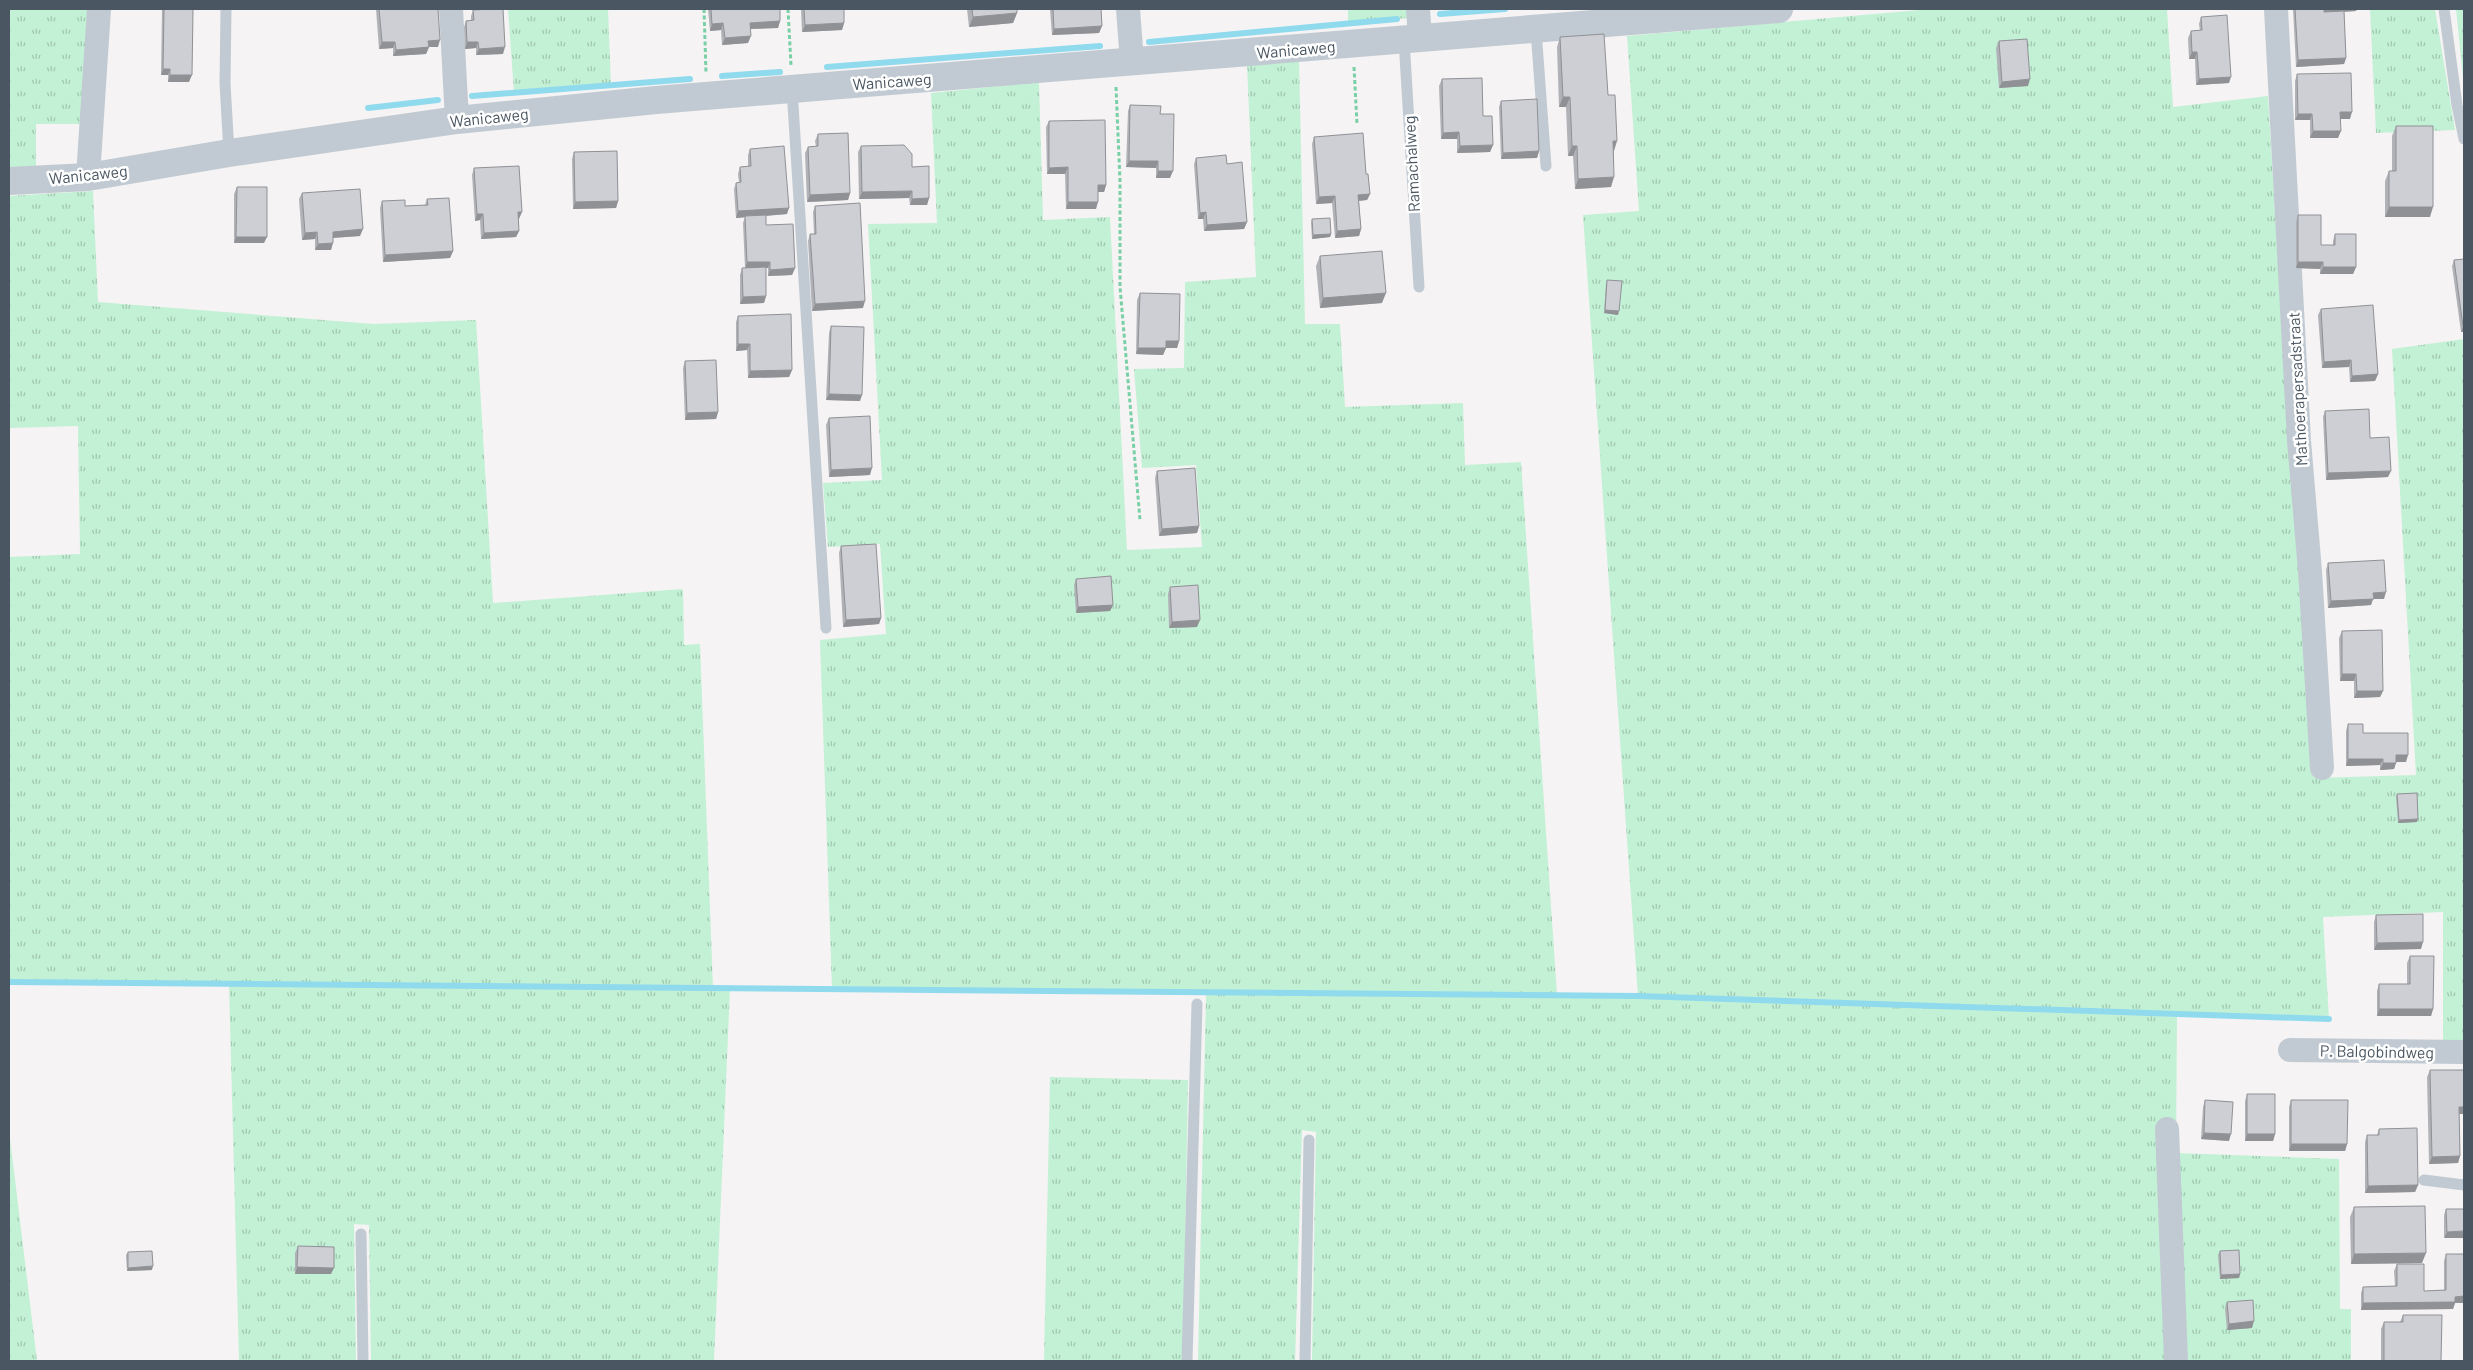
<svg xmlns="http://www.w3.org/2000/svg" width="2473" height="1370" font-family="Barlow,sans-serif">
	<defs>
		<pattern id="grass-tufts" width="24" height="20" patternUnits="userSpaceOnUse" patternTransform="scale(1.25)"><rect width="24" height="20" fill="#c3f1d5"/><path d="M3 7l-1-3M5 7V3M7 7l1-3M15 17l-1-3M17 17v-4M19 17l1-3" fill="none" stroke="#a0c6b0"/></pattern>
	</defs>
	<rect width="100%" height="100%" fill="#f5f3f3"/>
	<!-- grass -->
	<path fill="url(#grass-tufts)" d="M9 9H91L85 124H36V169L9 171Z
		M508 9H608L611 85 514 93Z
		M1348 9H1408L1409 18 1348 23Z
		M1931 9H2167L2173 107 2268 96 2289 443 2315 778 2416 775 2392 349 2464 339V1040H2443V912L2323 917 2329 1019 2177 1014 2176 1153 2339 1159 2340 1309H2351V1361H1312L1316 1132 1302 1130 1295 1361H1198L1206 994 832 989 820 640 886 634 880 544 828 547 823 483 882 480 868 224 937 223 931 93 1039 82 1043 220 1110 217 1127 550 1202 547 1196 465 1142 468 1134 369 1184 368 1185 282 1256 277 1247 64 1299 61 1305 324H1340L1345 407 1463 403 1465 465 1521 462 1557 995 1638 996 1583 215 1639 211 1627 36Z
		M2370 9H2435L2455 130 2376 133Z
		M2456 9H2464V88Z
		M93 191 98 302 374 324 476 320 493 603 683 589 684 645 700 644 713 988 730 989 714 1361H371L369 1225 354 1224 356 1361H239L229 984 9 982V557L80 554 78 426 9 428V196Z
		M1050 1077 1188 1080 1183 1361H1044Z
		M9 1130 37 1361H9Z"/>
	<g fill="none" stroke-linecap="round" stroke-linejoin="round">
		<!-- stream -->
		<path stroke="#90daee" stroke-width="6" d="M1440 14 1505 9
			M1149 42 1397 19
			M827 67 1100 46
			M722 76 780 72
			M472 96 690 79
			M368 108 438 100
			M9 982 1638 996 2329 1019"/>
		<!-- path -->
		<path stroke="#7ad0a6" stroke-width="3" stroke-dasharray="4 2.5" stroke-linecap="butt" d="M704 9 706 73
			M788 9 791 65
			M1354 67 1357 124
			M1116 87 1120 181V287L1140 520"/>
		<!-- service -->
		<path stroke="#c1cad2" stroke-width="11" d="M226 9 225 83 229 153
			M2444 9 2457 105 2464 139
			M1536 30 1546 166
			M1404 40 1419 287
			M792 89 826 628
			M2424 1180 2464 1185
			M361 1234 363 1361
			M1187 1361 1197 1004
			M1305 1361 1309 1140"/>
		<!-- minor -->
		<path stroke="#c1cad2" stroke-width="24" d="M451 9 457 120
			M1128 9 1132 62
			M1418 9 1420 39
			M2276 9 2299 441 2310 571 2322 768
			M88 177 99 9
			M2290 1050 2464 1052
			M2167 1129 2176 1361"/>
		<!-- tertiary -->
		<path stroke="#c1cad2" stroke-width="28" d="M9 181 88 177 229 153 457 120 656 100 1779 9"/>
	</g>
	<!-- wall -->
	<path fill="#b0b2b7" d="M162 9H193L189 82H168V75H161Z
		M376 9H438V47H429L426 54 393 56V48L379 49Z
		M708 9H780V21L778 28 750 29 748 43 722 45 721 30 710 31Z
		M801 9H844V23L842 30 802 32Z
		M967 9H1017V13L1013 23 969 27Z
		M1050 9H1101L1102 26 1099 33 1052 35Z
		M2293 9H2357L2356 11 2344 12 2346 58 2344 64 2296 67Z
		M473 10 503 54 476 55V48L465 49 464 27 466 21 471 20V16Z
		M2201 17 2229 83 2196 85 2195 59H2189L2188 38 2191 31H2200L2199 24Z
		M1560 37 1608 95 1614 151 1611 187 1575 189 1573 156H1568L1566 107H1559L1557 47Z
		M1999 41 2028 86 1999 88 1996 48Z
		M2297 74 2350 119H2340L2338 138H2310V120H2295V81Z
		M1442 79 1483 116 1493 145 1490 152 1457 153V139H1441L1439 86Z
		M1501 101 1539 151 1537 158 1501 159 1499 107Z
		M1130 105 1160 114 1170 178H1156V168L1126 167 1128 111Z
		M1049 121 1106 185 1104 192H1098L1096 209H1066L1065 174H1047L1046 127Z
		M2396 126 2430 217H2385V181L2389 171H2392V136Z
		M818 134 850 193 848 200 807 202 805 153 808 147 816 146 815 141Z
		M1314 137 1366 174 1370 194 1367 200 1359 201 1361 229 1359 236 1335 238 1332 203 1316 204 1312 144Z
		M861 146 912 167 929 198 927 205H910L909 198 859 199 858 152Z
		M750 149 787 214 766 216V225L795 268 792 275 768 276V268H766V296L764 303 740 304V275L742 268H745L743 223 745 217 736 218 734 189 736 183 739 182 738 174 740 167H748V155Z
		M574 152 618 201 616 208 573 209 572 159Z
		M1196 158 1247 222 1244 229 1204 231 1203 219H1198L1194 164Z
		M474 168 519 219H518L519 231 516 237 481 239 480 220 475 221 472 175Z
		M237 187 264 243H234V194Z
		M302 193 360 236 333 238 331 250H315V239L302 240 299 199Z
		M427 199 453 251 450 258 383 262 380 208 382 201 405 206 425 205Z
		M815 206 863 308 812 311 808 241 810 234H814L813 212Z
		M2298 215 2321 245H2333V241L2335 234 2356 267 2353 274H2320V269L2296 268V222Z
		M1312 219 1331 234 1330 237 1312 239 1311 223Z
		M1320 256 1382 303 1320 308 1316 266Z
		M2464 259V332H2461L2452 266 2454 260Z
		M1607 280 1618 315 1604 313 1606 283Z
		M1140 293 1179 341 1177 348H1166L1163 355 1136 354 1137 300Z
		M2321 309 2378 374 2375 381 2350 382 2349 367 2322 368 2318 315Z
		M738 316 792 370 789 377 748 378 747 350 736 351V322Z
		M831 326 860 401 826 400 829 333Z
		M685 361 718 412 716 419 685 420 683 368Z
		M2325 411 2370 438 2388 477 2326 480 2323 417Z
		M829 418 870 475 829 477 826 425Z
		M1157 471 1199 526 1197 533 1159 536 1155 478Z
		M841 546 881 618 879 624 843 627 839 553Z
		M2328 563 2384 599H2373L2371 605 2328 608 2326 570Z
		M1076 579 1113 605 1110 611 1076 613 1074 585Z
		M1170 587 1197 627 1169 628 1168 594Z
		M2342 631 2383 691 2380 697 2354 698V681H2340L2339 638Z
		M2348 724 2363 733 2406 762H2396L2394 769 2380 770V765L2346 766V731Z
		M2397 794 2417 822 2398 823 2396 797Z
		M2376 915 2421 949 2374 950V922Z
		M2410 956 2433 1009 2431 1016H2377V991L2379 984H2407V963Z
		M2430 1070 2459 1114 2460 1156 2458 1163 2429 1164 2427 1077Z
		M2247 1094 2275 1134 2273 1141H2245V1101Z
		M2205 1100 2229 1141 2201 1139 2203 1107Z
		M2291 1100 2347 1144 2345 1151H2289V1107Z
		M2379 1129 2418 1185 2415 1192 2365 1193V1142L2367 1135H2377Z
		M2354 1207 2422 1263 2351 1264 2350 1217Z
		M2446 1209H2464L2444 1238V1215Z
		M298 1246 331 1274H295V1253Z
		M2220 1251 2240 1274 2239 1278 2220 1279 2218 1255Z
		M128 1252 152 1270 127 1271 126 1255Z
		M2446 1254H2464V1303H2455L2453 1309 2361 1310V1293L2363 1287 2395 1286 2394 1271 2397 1264 2424 1291 2444 1290V1261Z
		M2227 1302 2252 1328 2227 1330 2225 1309Z
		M2403 1315 2441 1361H2381V1329L2384 1322H2400Z"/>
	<!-- shaded-wall -->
	<path fill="#909195" d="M2323 9H2357L2356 11 2322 13Z
		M1017 13 1013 23 969 27 973 17Z
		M780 21 778 28 748 29 750 23Z
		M723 23 721 30 710 31 712 24Z
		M844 23 842 30 802 32 805 25Z
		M1102 26 1099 33 1052 35 1054 29Z
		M751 36 748 43 722 45 725 38Z
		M440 40 438 47H429L426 54 393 56 396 50 428 41Z
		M382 42H395L393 48 379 49Z
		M467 42H478L476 48 465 49Z
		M505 47 503 54 476 55 479 49Z
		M2192 52H2197L2195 59H2189Z
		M2346 58 2344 64 2296 67 2298 60Z
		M163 69H170L168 75H161Z
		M170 75H192L189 82H168Z
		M2231 77 2229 83 2196 85 2199 79Z
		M2030 79 2028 86 1999 88 2002 82Z
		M1563 97H1570L1566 107H1559Z
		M2340 112H2352L2350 119H2338Z
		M2298 114H2312L2310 120H2295Z
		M2313 131H2341L2338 138H2310Z
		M1459 132 1457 139H1441L1443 133Z
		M1613 141H1617L1614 151H1609Z
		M1493 145 1490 152 1457 153 1460 146Z
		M1572 146H1577L1573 156H1568Z
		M1539 151 1537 158 1501 159 1503 153Z
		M1129 161H1158L1156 168 1126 167Z
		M1068 167 1065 174H1047L1049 168Z
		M1158 171H1173L1170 178H1156Z
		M1614 177 1611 187 1575 189 1578 179Z
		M1098 185H1106L1104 192H1096Z
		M912 191 909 198 859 199 862 192Z
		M850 193 848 200 807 202 810 195Z
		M1370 194 1367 200 1356 201 1358 195Z
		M1335 196 1332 203 1316 204 1319 197Z
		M929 198 927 205H910L912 199Z
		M618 201 616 208 573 209 575 202Z
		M1068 202H1098L1096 209H1066Z
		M2389 207H2433L2430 217H2385Z
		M789 208 787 214 736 218 738 211Z
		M518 212H522L519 219H515Z
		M1206 212 1203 219H1198L1200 213Z
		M477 214H483L480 220 475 221Z
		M1247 222 1244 229 1204 231 1207 225Z
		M363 229 360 236 330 238 333 232Z
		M1361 229 1359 236 1335 238 1337 231Z
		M519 231 516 237 481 239 484 233Z
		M317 232 315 239 302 240 305 233Z
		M1331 234 1330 237 1312 239 1313 235Z
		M236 237H267L264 243H234Z
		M333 243 331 250H315L318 244Z
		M453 251 450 258 383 262 385 255Z
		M747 262H770L768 268 745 269Z
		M2298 262H2323L2320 269 2296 268Z
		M2323 267H2356L2353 274H2320Z
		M795 268 792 275 768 276 770 270Z
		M1386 293 1382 303 1320 308 1323 298Z
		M766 296 764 303 740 304 743 297Z
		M865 301 863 308 812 311 815 304Z
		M1605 310 1619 311 1618 315 1604 313Z
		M2463 326H2464V332H2461Z
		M1166 341H1179L1177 348H1163Z
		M738 344H750L747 350 736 351Z
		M1138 348H1166L1163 355 1136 354Z
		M2351 360 2349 367 2322 368 2324 362Z
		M792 370 789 377 748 378 750 371Z
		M2378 374 2375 381 2350 382 2352 376Z
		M829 394 862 395 860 401 826 400Z
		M718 412 716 419 685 420 687 413Z
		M872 468 870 475 829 477 831 470Z
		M2391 471 2388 477 2326 480 2328 473Z
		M1199 526 1197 533 1159 536 1162 529Z
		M2386 592 2384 599H2373L2371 605 2328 608 2331 601 2373 593Z
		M1113 605 1110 611 1076 613 1078 607Z
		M881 618 879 624 843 627 846 620Z
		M1200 620 1197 627 1169 628 1172 622Z
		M2342 674H2356L2354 681H2340Z
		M2357 691H2383L2380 697 2354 698Z
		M2396 755H2408L2406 762H2394Z
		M2348 759H2383L2380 765 2346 766Z
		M2383 763H2396L2394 769 2380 770Z
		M2418 819 2417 822 2398 823 2399 820Z
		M2423 942 2421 949 2374 950 2377 943Z
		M2379 1009H2433L2431 1016H2377Z
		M2459 1107H2464V1114H2457Z
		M2204 1133 2231 1134 2229 1141 2201 1139Z
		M2247 1134H2275L2273 1141H2245Z
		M2291 1144H2347L2345 1151H2289Z
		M2460 1156 2458 1163 2429 1164 2432 1157Z
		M2418 1185 2415 1192 2365 1193 2368 1186Z
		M2464 1231V1238H2444L2447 1232Z
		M2426 1253 2422 1263 2351 1264 2354 1254Z
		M153 1266 152 1270 127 1271 128 1268Z
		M297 1267 334 1268 331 1274H295Z
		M2240 1274 2239 1278 2220 1279 2221 1275Z
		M2464 1296V1303H2455L2453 1309 2361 1310 2363 1303Z
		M2254 1321 2252 1328 2227 1330 2229 1324Z"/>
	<!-- building -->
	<path fill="#cdcfd5" stroke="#909195" d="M164 9H193L192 75H170V69H163Z
		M379 9H438L440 40 428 41 429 47 396 50 395 42H382Z
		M492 9H503L505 47 479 49 478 42H467L466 21 474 20 473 10Z
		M711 9H780V21L750 23 751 36 725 38 723 23 712 24Z
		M804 9H844V23L805 25Z
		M972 9H1017V13L973 17Z
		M1053 9H1101L1102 26 1054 29Z
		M2295 9H2324V12L2344 11 2346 58 2298 60Z
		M2227 15 2231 77 2199 79 2197 52H2192L2191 31 2202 30 2201 17Z
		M1604 34 1608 95H1615L1617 141H1613L1614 177 1578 179 1577 146H1572L1570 97H1563L1560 37Z
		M2027 39 2030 79 2002 82 1999 41Z
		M2351 73 2352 112H2340L2341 131H2313L2312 114H2298L2297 74Z
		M1482 78 1483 116H1492L1493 145 1460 146 1459 132 1443 133 1442 79Z
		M1537 99 1539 151 1503 153 1501 101Z
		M1130 105 1161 106 1160 114H1174L1173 171H1158V161H1129Z
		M1105 120 1106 185H1098V202H1068V167L1049 168V121Z
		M2396 126H2433V207H2389V171H2396Z
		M848 133 850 193 810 195 808 147 818 146V134Z
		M1363 133 1366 174H1368L1370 194 1358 195 1361 229 1337 231 1335 196 1319 197 1314 137Z
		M904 145 912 154V167L929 166V198L912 199V191L862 192 861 146Z
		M784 146 789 208 738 211 736 183 741 182 740 167 751 166 750 149Z
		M617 151 618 201 575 202 574 152Z
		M1226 155 1227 164 1242 162 1247 222 1207 225 1206 212 1200 213 1196 158Z
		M519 166 522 212H518L519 231 484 233 483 214H477L474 168Z
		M237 187H267V237H236Z
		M360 189 363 229 333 232V243L318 244 317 232 305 233 302 193Z
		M449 198 453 251 385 255 382 201 405 200V206L428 205 427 199Z
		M860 203 865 301 815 304 810 234H816L815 206Z
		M766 215V225L793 224 795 268 770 270V262H747L745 216Z
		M2298 215H2321V245H2335V234H2356V267H2323V262H2298Z
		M1330 218 1331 234 1313 235 1312 219Z
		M1382 251 1386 293 1323 298 1320 256Z
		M2464 259V326H2463L2454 260Z
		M766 267V296L743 297 742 268Z
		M1607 280 1622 281 1619 311 1605 310Z
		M1140 293 1180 294 1179 341H1166V348H1138Z
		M2373 305 2378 374 2352 376 2351 360 2324 362 2321 309Z
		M791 314 792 370 750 371V344H738V316Z
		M831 326 864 327 862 395 829 394Z
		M716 360 718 412 687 413 685 361Z
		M2369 409 2370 438 2389 437 2391 471 2328 473 2325 411Z
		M870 416 872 468 831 470 829 418Z
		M1195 468 1199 526 1162 529 1157 471Z
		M876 544 881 618 846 620 841 546Z
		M2384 560 2386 592 2373 593 2374 599 2331 601 2328 563Z
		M1111 576 1113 605 1078 607 1076 579Z
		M1198 585 1200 620 1172 622 1170 587Z
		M2382 630 2383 691H2357L2356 674H2342V631Z
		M2348 724H2363V733H2408V755H2396V763H2383V759H2348Z
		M2417 793 2418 819 2399 820 2397 794Z
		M2423 914V942L2377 943 2376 915Z
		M2410 956H2434L2433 1009H2379V984H2410Z
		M2430 1070H2464V1107H2459L2460 1156 2432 1157Z
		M2247 1094H2275V1134H2247Z
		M2205 1100 2233 1102 2231 1134 2204 1133Z
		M2291 1100H2348L2347 1144H2291Z
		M2417 1128 2418 1185 2368 1186 2367 1135H2379V1129Z
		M2425 1206 2426 1253 2354 1254V1207Z
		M2446 1209H2464V1231L2447 1232Z
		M298 1246 334 1247V1268L297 1267Z
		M2239 1250 2240 1274 2221 1275 2220 1251Z
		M152 1251 153 1266 128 1268V1252Z
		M2446 1254H2464V1296L2455 1297V1302L2363 1303V1287L2397 1286V1264H2424V1291L2446 1290Z
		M2253 1300 2254 1321 2229 1324 2227 1302Z
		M2403 1315H2442L2441 1361H2384V1322H2403Z"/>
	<g text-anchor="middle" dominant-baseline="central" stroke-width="5" stroke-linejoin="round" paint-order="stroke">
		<!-- street labels -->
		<g font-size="16" fill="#4a5661" stroke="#fff">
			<text transform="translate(1296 49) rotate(-5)">Wanicaweg</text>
			<text transform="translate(892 81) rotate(-4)">Wanicaweg</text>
			<text transform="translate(489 117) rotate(-6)">Wanicaweg</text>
			<text transform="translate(1411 164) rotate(-93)">Ramachalweg</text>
			<text transform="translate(88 174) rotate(-6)">Wanicaweg</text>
			<text transform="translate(2297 389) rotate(-93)">Mathoerapersadstraat</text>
			<text transform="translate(2377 1051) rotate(1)">P. Balgobindweg</text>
		</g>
	</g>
	<!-- border -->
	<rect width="2473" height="1370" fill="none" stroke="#4a5661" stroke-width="20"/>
</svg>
